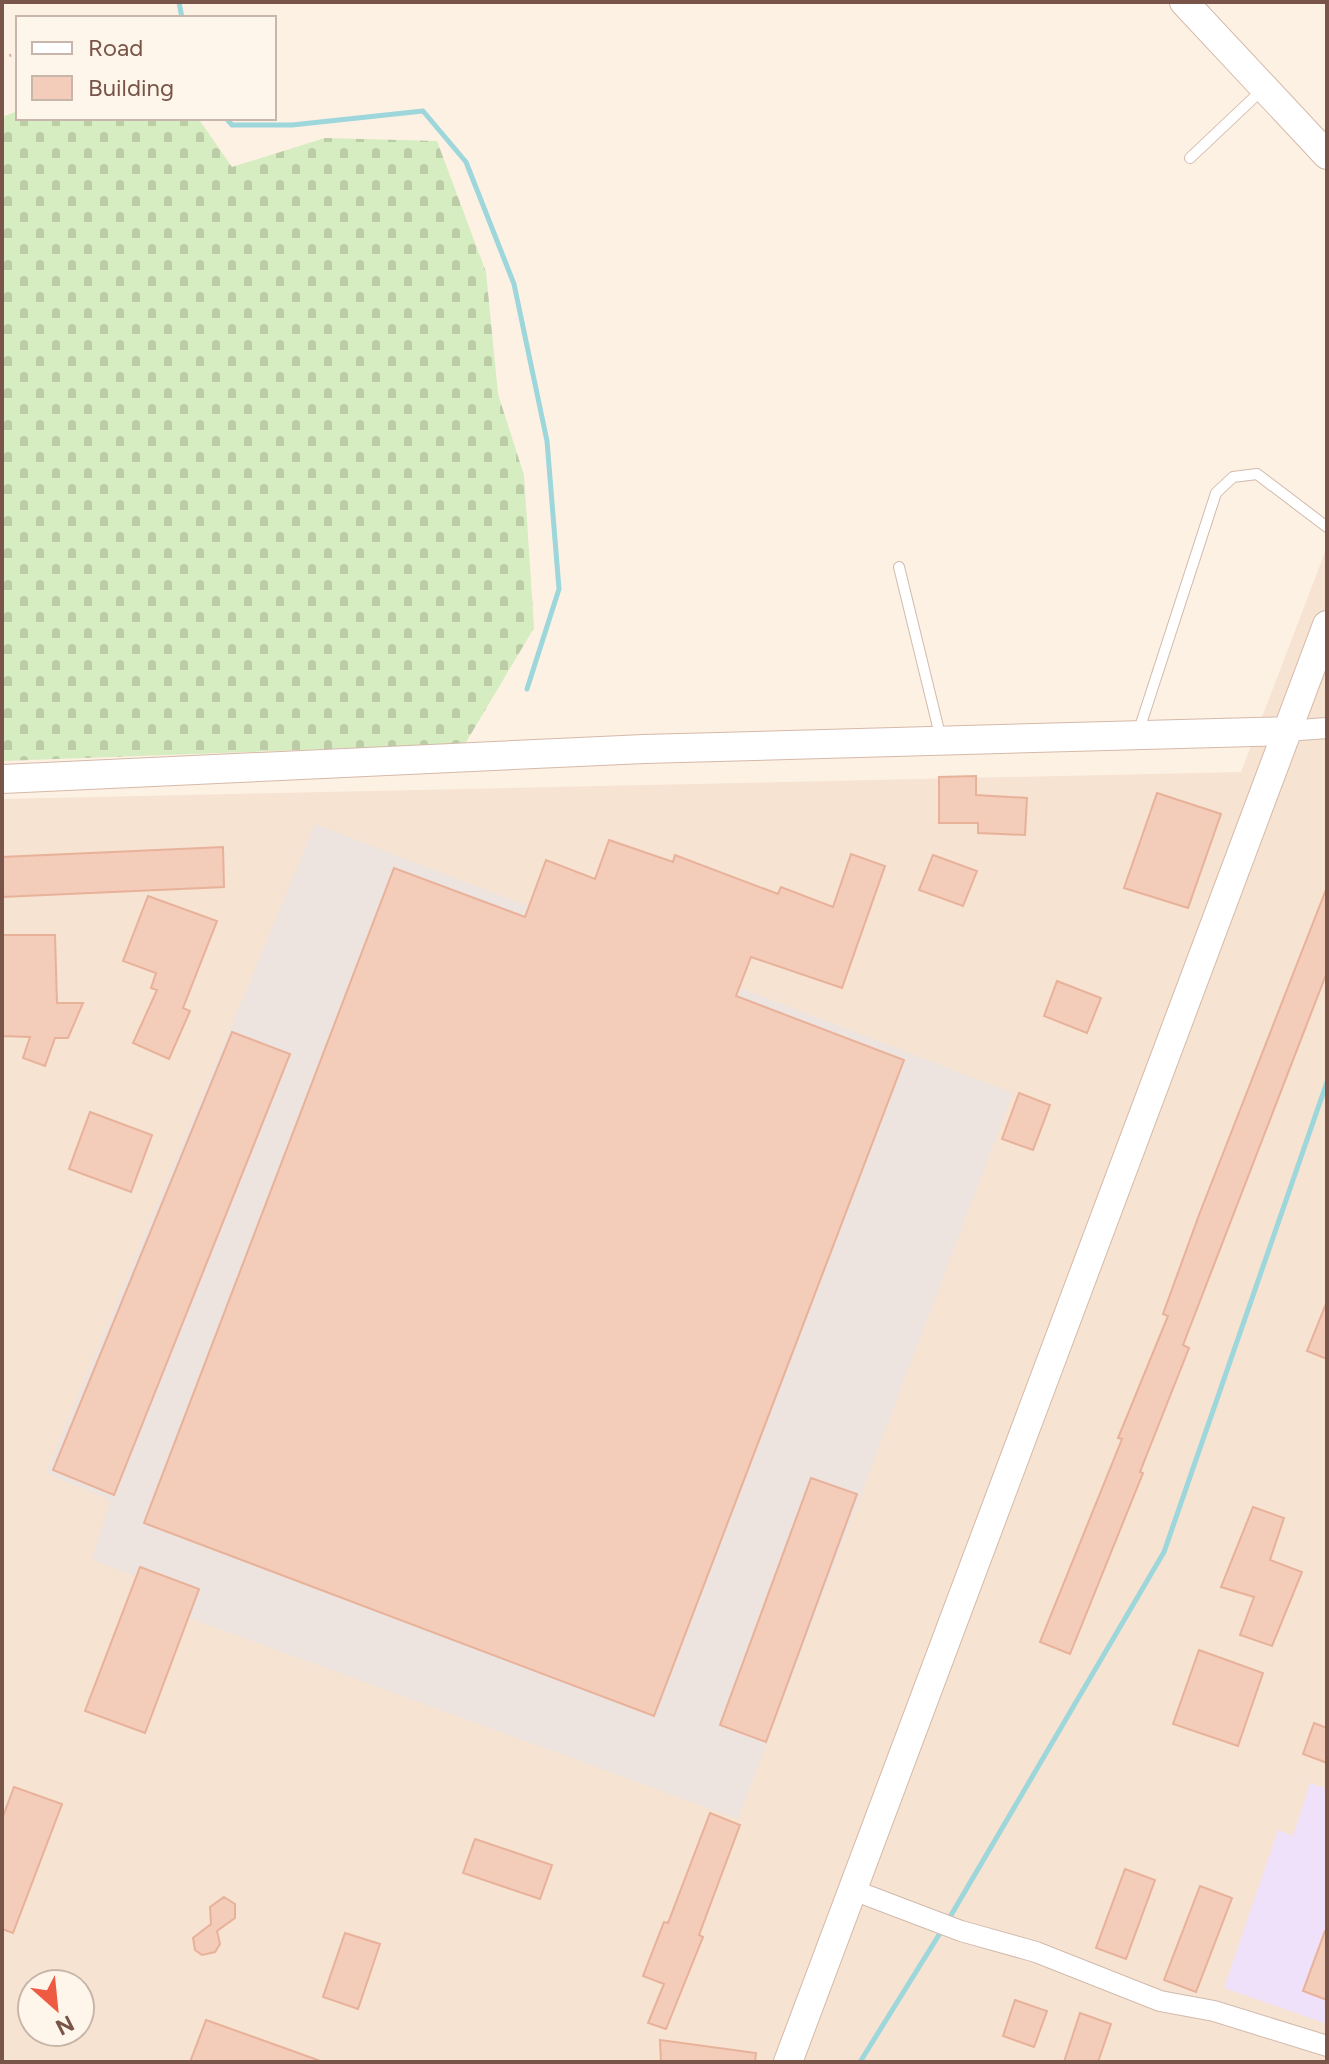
<svg xmlns="http://www.w3.org/2000/svg" width="1329" height="2064" font-family="Figtree,sans-serif">
	<defs>
		<pattern id="cemetery-stones" width="16" height="16" patternUnits="userSpaceOnUse" patternTransform="scale(2)"><rect width="16" height="16" fill="#d6ecc1"/><path d="M2 7V4a2 2 0 0 1 4 0v3zM10 15v-3a2 2 0 0 1 4 0v3z" fill="#bbcca7"/></pattern>
	</defs>
	<rect width="100%" height="100%" fill="#fdf1e4"/>
	<!-- residential -->
	<path fill="#f6e3d2" fill-rule="evenodd" d="M1327 547V2062H2V799L1241 772ZM32 1984H80V2032H32Z"/>
	<!-- industrial -->
	<path fill="#ede4df" d="M315 824 1013 1093 738 1819 189 1618 191 1598 92 1560 110 1500 46 1473Z"/>
	<!-- education -->
	<path fill="#efe1fa" d="M1310 1783 1327 1789V2024L1224 1988 1278 1830 1293 1836Z"/>
	<!-- cemetery -->
	<path fill="url(#cemetery-stones)" d="M18 111V118H198L232 167 325 138 437 141 486 272 498 394 524 475 534 628 465 744 2 761V117Z"/>
	<g fill="none" stroke-linecap="round" stroke-linejoin="round">
		<!-- stream -->
		<path stroke="#9dd6db" stroke-width="5" d="M179 2 182 18
			M226 118 232 125H292L423 111 466 162 514 284 547 441 559 589 527 689
			M947 1922 1164 1552 1327 1082
			M860 2062 942 1930"/>
	</g>
	<!-- building -->
	<path fill="#f4ccba" stroke="#e8b199" stroke-width="2" d="M976 776V795L1027 798 1025 835 978 833V823H939V777Z
		M1157 793 1221 814 1188 908 1124 888Z
		M609 840 673 862 675 855 778 894 781 887 833 907 851 854 885 866 842 988 751 957 736 996 904 1060 654 1716 144 1523 394 868 525 917 546 860 595 879Z
		M223 847 224 887 2 897V857Z
		M933 855 977 871 963 906 919 890Z
		M1327 887V972L1183 1345 1189 1348 1140 1472 1143 1473 1070 1654 1040 1642 1122 1439 1118 1438 1168 1316 1163 1314 1199 1215Z
		M148 896 217 921 183 1008 190 1011 169 1059 133 1043 157 990 151 988 156 973 123 961Z
		M2 935H55L57 1003H83L68 1038H55L45 1066 23 1058 30 1037 2 1036Z
		M1057 981 1101 998 1087 1033 1044 1016Z
		M232 1032 290 1054 114 1495 53 1470Z
		M1019 1093 1050 1105 1033 1150 1002 1139Z
		M90 1112 152 1135 131 1192 69 1169Z
		M1326 1304H1327V1359L1307 1351Z
		M811 1478 857 1494 766 1742 720 1725Z
		M1253 1507 1284 1518 1270 1560 1302 1572 1272 1646 1240 1635 1254 1597 1221 1587Z
		M140 1567 199 1589 145 1733 85 1711Z
		M1199 1650 1263 1673 1238 1746 1173 1724Z
		M1314 1723 1327 1728V1763L1303 1754Z
		M14 1787 62 1804 13 1933 2 1929V1819Z
		M710 1813 740 1825 699 1935 703 1937 666 2029 648 2023 664 1984 643 1976 664 1922 668 1923Z
		M475 1839 552 1865 540 1899 463 1873Z
		M1125 1869 1155 1880 1126 1959 1096 1948Z
		M1200 1886 1232 1898 1196 1992 1164 1980Z
		M224 1897 235 1904V1918L217 1931 220 1944 215 1952 202 1955 195 1950 193 1938 211 1924 210 1907Z
		M1325 1931H1327V2000L1303 1991Z
		M345 1933 380 1944 358 2009 323 1997Z
		M1015 2000 1047 2011 1034 2047 1003 2036Z
		M1080 2013 1111 2024 1098 2062H1064Z
		M206 2020 318 2060 317 2062H190Z
		M660 2040 756 2053 755 2062H661Z"/>
	<g fill="none" stroke-linecap="round" stroke-linejoin="round">
		<defs>
			<path id="lane" d="M1190 158 1263 89
				M899 567 941 739
				M1138 733 1216 493 1233 477 1257 474 1327 527"/>
			<path id="street" d="M1286 731 1327 728
				M853 1890 961 1931 1036 1952 1160 2001 1214 2011 1327 2046"/>
			<path id="secondary" d="M1184 2 1327 155
				M2 779 644 749 1286 731
				M788 2062 1327 625"/>
		</defs>
		<!-- lane casing -->
		<use href="#lane" stroke="#d2baac" stroke-width="12"/>
		<!-- street casing -->
		<use href="#street" stroke="#d2baac" stroke-width="22"/>
		<!-- secondary casing -->
		<use href="#secondary" stroke="#d5b9a9" stroke-width="30"/>
		<!-- path -->
		<path stroke="#daaf9d" stroke-width="3" stroke-dasharray="2 6" stroke-linecap="butt" d="M2 59 18 52"/>
		<!-- lane -->
		<use href="#lane" stroke="#fff" stroke-width="10"/>
		<!-- street -->
		<use href="#street" stroke="#fff" stroke-width="20"/>
		<!-- secondary -->
		<use href="#secondary" stroke="#fff" stroke-width="28"/>
	</g>
	<!-- border -->
	<rect width="1329" height="2064" fill="none" stroke="#785548" stroke-width="8"/>
	<!-- legend -->
	<rect x="16" y="16" width="260" height="104" fill="#fff6eb" stroke="#c9b6aa" stroke-width="2"/>
	<rect x="32" y="42" width="40" height="12" fill="#ffffff" stroke="#c9b6aa" stroke-width="2"/>
	<text x="88" y="56" font-size="24" fill="#785548">Road</text>
	<rect x="32" y="76" width="40" height="24" fill="#f4ccba" stroke="#c9b6aa" stroke-width="2"/>
	<text x="88" y="96" font-size="24" fill="#785548">Building</text>
	<!-- north arrow -->
	<g transform="translate(56 2008) rotate(153)"><circle r="38" fill="#fff6eb" stroke="#c9b6aa" stroke-width="2"/>
	<path d="M0-6L14 30L0 20L-14 30Z" fill="#ee5b42"/>
	<text y="-12" font-size="22" font-weight="bold" text-anchor="middle" fill="#785548">N</text>
	</g>
</svg>
